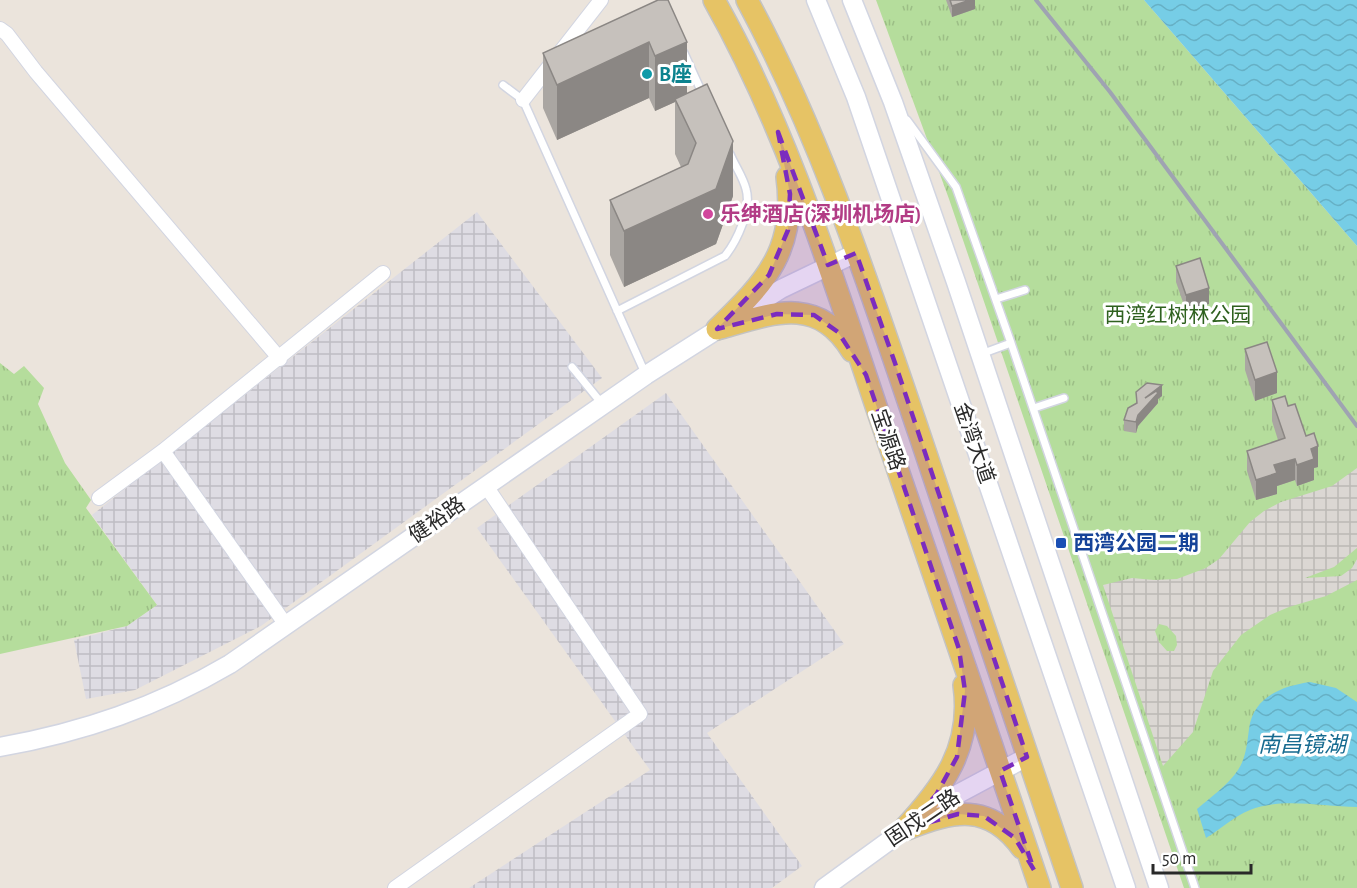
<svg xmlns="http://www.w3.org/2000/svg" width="1357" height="888" font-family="'Alegreya Sans','Noto Sans SC',sans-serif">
	<defs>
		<pattern id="industrial-grid" width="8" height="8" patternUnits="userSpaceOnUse" patternTransform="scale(1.5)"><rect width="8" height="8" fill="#dedce3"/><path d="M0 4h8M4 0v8" fill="none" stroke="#bebdc3"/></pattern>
		<pattern id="park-tufts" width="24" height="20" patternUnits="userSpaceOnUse" patternTransform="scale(1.5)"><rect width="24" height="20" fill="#b5dd9c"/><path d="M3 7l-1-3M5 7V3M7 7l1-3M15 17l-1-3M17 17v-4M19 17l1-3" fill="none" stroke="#9cbe86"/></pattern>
		<pattern id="plaza-grid" width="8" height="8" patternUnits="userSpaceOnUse" patternTransform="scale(1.5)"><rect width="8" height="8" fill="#dbd7d3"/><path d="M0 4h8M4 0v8" fill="none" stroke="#bcb9b5"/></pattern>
		<pattern id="water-waves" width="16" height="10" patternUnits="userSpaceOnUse" patternTransform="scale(1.5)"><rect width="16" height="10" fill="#76cde6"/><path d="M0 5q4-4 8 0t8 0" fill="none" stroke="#66b0c5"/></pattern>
	</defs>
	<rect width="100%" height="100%" fill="#ebe4dc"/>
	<!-- industrial -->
	<path fill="url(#industrial-grid)" d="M477 212 602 378 261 626 135 690 86 699 74 640 127 626 157 605 92 515Z
		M666 393 844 644 707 733 802 866 772 888H469L650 770 477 528Z"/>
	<!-- park -->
	<path fill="url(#park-tufts)" d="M876 0H1144L1357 246V888H1184L949 199Z
		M0 363 14 374 24 366 44 388 38 404 65 463 91 500 86 508 157 605 127 626 0 654Z"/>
	<!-- plaza -->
	<path fill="url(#plaza-grid)" fill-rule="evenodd" d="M1357 468V548L1334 567 1305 578 1341 576 1352 568 1357 559V580L1326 596 1289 607 1270 615 1241 635 1213 671 1193 732 1163 766 1103 585 1132 578 1154 580 1177 579 1206 568 1219 559 1250 522 1264 511 1281 502 1332 486ZM1159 624 1167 626 1176 636 1177 645 1174 651H1167L1159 642 1155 631Z"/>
	<!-- water -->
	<path fill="url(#water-waves)" d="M1144 0H1357V246Z
		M1310 682 1336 688 1357 702V807C1322 807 1283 797 1250 810 1233 817 1221 829 1206 838L1197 809C1211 797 1228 785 1238 770 1246 758 1247 744 1249 729 1253 697 1282 686 1310 682Z"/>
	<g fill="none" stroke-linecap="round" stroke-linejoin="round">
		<defs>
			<path id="lane" d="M684 53 703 95
				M503 85 523 100 645 373
				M907 120 956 187 1011 343
				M996 299 1025 290
				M617 311 725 256C737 241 752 209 746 189 743 177 735 166 730 154
				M981 354 1011 343 1195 888
				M572 367 603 405
				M1034 408 1064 398"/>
			<path id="street" d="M0 29 7 34 36 72 280 359
				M523 100 601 0
				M163 451 286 625
				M99 498 163 451 383 273
				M395 888 640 714 486 486"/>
			<path id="secondary" d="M816 0 856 97 1126 888
				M852 0 893 102 956 282 1159 888
				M0 747C83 732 157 707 230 664L646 375 781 289 856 253
				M824 888 941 803 1027 757"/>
			<path id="primary" d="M714 0C786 127 830 269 876 406 931 567 986 727 1040 888
				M747 0C821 137 869 286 919 433 970 585 1020 737 1072 888
				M721 328C773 313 818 295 852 351
				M717 329C766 282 797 249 787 177
				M907 829C953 811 989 802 1022 848
				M903 830C943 787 973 748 964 685"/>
		</defs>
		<!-- lane casing -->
		<use href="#lane" stroke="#d2d5e1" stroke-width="10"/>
		<!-- street casing -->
		<use href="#street" stroke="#d2d5e1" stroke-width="16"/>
		<!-- secondary casing -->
		<use href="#secondary" stroke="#d2d5e1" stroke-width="21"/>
		<!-- primary casing -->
		<use href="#primary" stroke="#c3c3c3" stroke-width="24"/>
		<!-- lane -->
		<use href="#lane" stroke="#fff" stroke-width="7"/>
		<!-- street -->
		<use href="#street" stroke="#fff" stroke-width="14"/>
		<!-- secondary -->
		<use href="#secondary" stroke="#fff" stroke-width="18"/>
		<!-- primary -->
		<use href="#primary" stroke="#e6c365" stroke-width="21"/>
		<!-- rail -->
		<path stroke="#9fa3b2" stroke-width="4" d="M1036 0 1110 92 1357 426"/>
	</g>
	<!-- wall -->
	<path fill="#aaa6a2" d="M658 0 687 94 733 196 716 244 624 287 610 255V200L681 167 675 154V102L655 111 649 98 557 140 543 108V53Z
		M946 0H975V9L952 17Z
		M1176 266 1209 304 1186 311 1176 282Z
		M1245 349 1277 393 1255 401 1245 370Z
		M1136 392 1162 396 1158 399V403L1138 426 1136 433 1124 431V420L1136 403Z
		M1272 400 1288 406 1306 436 1318 467 1314 468V480L1297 486 1295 480 1277 486V494L1256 500 1247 471V451L1278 440 1272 421Z"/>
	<!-- shaded-wall -->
	<path fill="#8b8784" d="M970 0H975V9L952 17V6Z
		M649 42V98L557 140V85Z
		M687 42V97L675 99V102L655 111V56Z
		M733 141V196L716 244 624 287V231Z
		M1209 288V304L1186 311V295Z
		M1277 372V393L1255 401V380Z
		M1162 385V396L1158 399V403L1138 426 1136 433V422L1145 398Z
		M1318 446V467L1314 468V480L1297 486V465L1311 449Z
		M1295 459V480L1277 486V494L1256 500V480L1274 465Z"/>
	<!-- building -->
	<path fill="#c6c1bc" stroke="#8b8784" stroke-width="1.5" d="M658 0H668L687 42 655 56 649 42 557 85 543 53Z
		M950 0H970L952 6Z
		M707 84 733 141 716 189 624 231 610 200 688 164 696 143 675 99Z
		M1200 258 1209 288 1186 295 1176 266Z
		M1267 342 1277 372 1255 380 1245 349Z
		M1147 383 1162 385 1145 398 1156 391 1158 393 1138 415 1136 422 1124 420 1128 408 1137 403 1136 392Z
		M1285 396 1288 406 1295 404 1306 436 1314 433 1318 446 1311 449 1314 459 1297 465 1295 459 1274 465 1277 473 1256 480 1247 451 1285 438 1272 400Z"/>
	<!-- marked area -->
	<path fill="#7b2cbf" fill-opacity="0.2" stroke="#7b2cbf" stroke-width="4.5" stroke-dasharray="12 8" stroke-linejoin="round" d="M778 132 828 265 856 253 895 363 1027 757 1000 771 1034 870 1015 838 984 816 958 814 903 830 936 795 957 757 965 691 959 649 866 375 838 332 814 315 777 314 717 329 769 275 788 230 790 194Z"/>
	<!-- markers -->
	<circle fill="#0f9aa8" stroke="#fff" stroke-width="2" cx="647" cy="74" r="6"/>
	<circle fill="#d1479c" stroke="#fff" stroke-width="2" cx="708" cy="214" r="6"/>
	<rect fill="#1a4fb4" stroke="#fff" stroke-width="2" x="1055" y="537" width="12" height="12" rx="3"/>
	<g text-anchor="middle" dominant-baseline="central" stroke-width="6" stroke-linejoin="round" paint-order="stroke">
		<!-- culture labels -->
		<g font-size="21" font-weight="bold" fill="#0d838f" stroke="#fff" text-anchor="start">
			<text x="659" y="74">B座</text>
		</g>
		<!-- hotel labels -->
		<g font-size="21" font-weight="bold" fill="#b23c85" stroke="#fff" text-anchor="start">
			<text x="720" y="214">乐绅酒店(深圳机场店)</text>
		</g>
		<!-- park labels -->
		<g font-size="21" fill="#2f611f" stroke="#fff">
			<text x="1178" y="315">西湾红树林公园</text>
		</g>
		<!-- street labels -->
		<g font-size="21" fill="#292929" stroke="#fff">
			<text transform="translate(888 440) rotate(71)">宝源路</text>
			<text transform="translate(974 443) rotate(71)">金湾大道</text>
			<text transform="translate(437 520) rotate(-35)">健裕路</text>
			<text transform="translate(923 818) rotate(-34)">固戍二路</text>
		</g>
		<!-- transit labels -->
		<g font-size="21" font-weight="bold" fill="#164399" stroke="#fff" text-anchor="start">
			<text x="1073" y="543">西湾公园二期</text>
		</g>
		<!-- water labels -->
		<g font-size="22" font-style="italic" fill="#176b90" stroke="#fff">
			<text x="1302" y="745">南昌镜湖</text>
		</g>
	</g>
	<!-- scale -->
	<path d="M1153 864v9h98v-9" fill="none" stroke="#292929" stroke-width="3"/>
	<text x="1162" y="864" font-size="18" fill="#292929" stroke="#ffffff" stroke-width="4.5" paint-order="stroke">50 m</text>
</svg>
